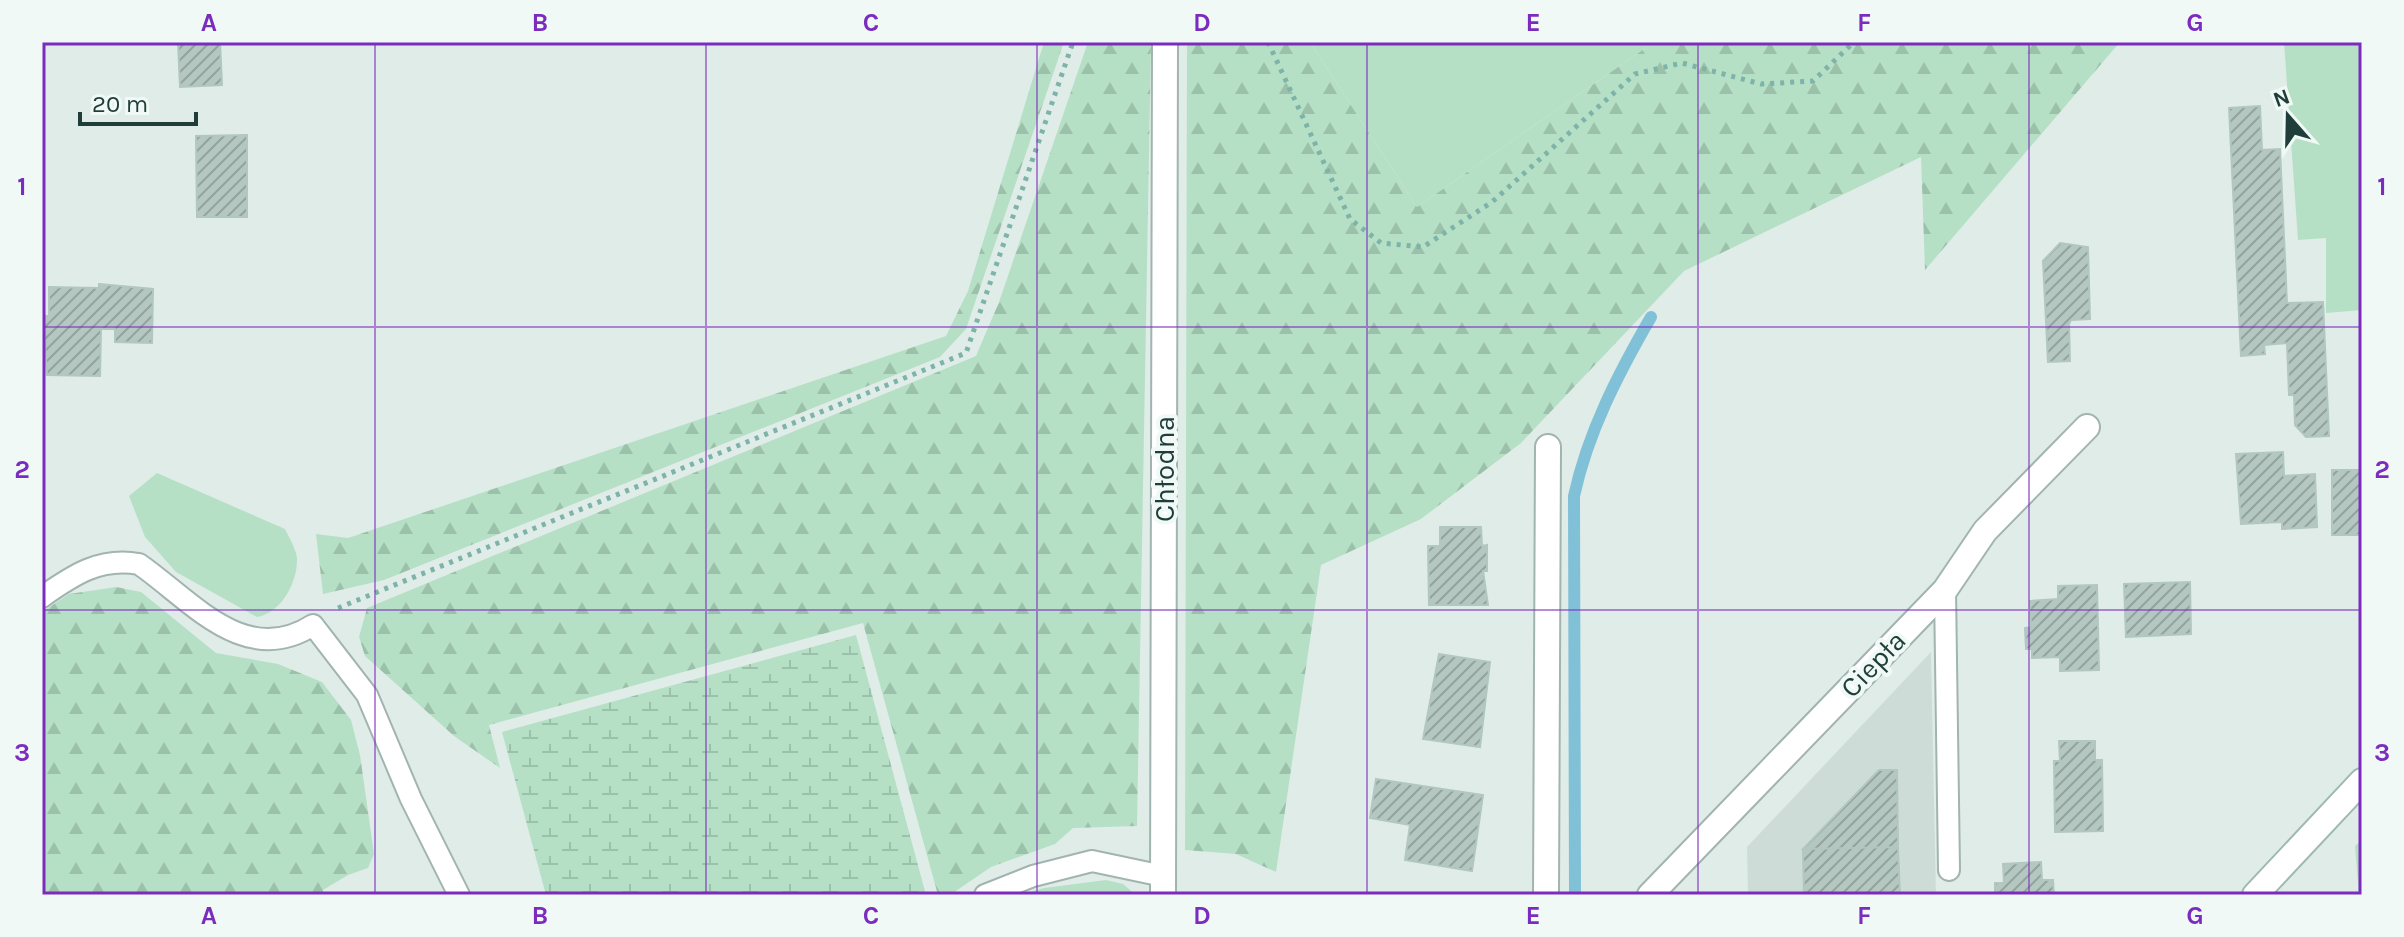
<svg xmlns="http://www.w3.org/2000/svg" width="2404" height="937" font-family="Karla,sans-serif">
	<defs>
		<pattern id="forest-firs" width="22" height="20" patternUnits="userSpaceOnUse" patternTransform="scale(2)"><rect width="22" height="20" fill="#b6e0c6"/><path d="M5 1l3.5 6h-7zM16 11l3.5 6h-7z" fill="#9cc1ab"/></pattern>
		<pattern id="wetland-marsh" width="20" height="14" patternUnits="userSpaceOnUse" patternTransform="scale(2)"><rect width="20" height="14" fill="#b6e0c6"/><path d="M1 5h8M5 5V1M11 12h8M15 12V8" fill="none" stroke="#9cc1ab"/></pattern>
		<pattern id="building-hatch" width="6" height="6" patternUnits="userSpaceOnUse" patternTransform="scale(2)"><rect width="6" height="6" fill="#b5c7c1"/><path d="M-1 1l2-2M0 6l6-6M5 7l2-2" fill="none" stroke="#93a39e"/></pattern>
	</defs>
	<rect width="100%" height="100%" fill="#e0ece8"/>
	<!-- built -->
	<path fill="#cedcd7" d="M1931 652 1936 895H1748L1747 847Z"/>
	<!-- grass -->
	<path fill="#b6e0c6" d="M1310 42H1654L1417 207Z
		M2284 42H2362V310L2326 313V238L2298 240Z
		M157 473 285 529C289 537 296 549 297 558 298 581 282 613 257 617L176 572 145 537 129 496Z
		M2362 840V895H2359L2355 846Z
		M1106 880 1123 884 1136 895H1018L1044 888Z"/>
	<!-- forest -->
	<path fill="url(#forest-firs)" d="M1044 42H1064L966 329 940 357 384 580 323 594 316 534 348 538 946 336 968 291Z
		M1088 42H1151L1137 826 1073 828 1055 844 991 867 950 895H938L863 623 489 725 500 768 454 736 365 656 359 637 367 608 976 356 999 302Z
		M1187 42H1310L1417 207 1654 42H2120L1925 270 1921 157 1684 271 1521 443 1421 519 1321 565 1276 872 1236 854 1185 850Z
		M116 587 141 592 216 653 278 664 322 682 351 720 360 755 374 854 368 868 348 875 323 890 322 895H49L42 889V612L69 594Z"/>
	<!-- wetland -->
	<path fill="url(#wetland-marsh)" d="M856 635 926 895H546L502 732Z"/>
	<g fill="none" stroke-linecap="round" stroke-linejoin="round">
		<!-- stream -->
		<path stroke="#81c1d8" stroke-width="12" d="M1575 895 1574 496C1588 432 1618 374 1651 317"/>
	</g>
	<!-- building -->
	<path fill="url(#building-hatch)" stroke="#b1c7c0" stroke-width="2" d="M178 42H220L222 85 180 87Z
		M2260 106 2262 150 2280 149 2287 303 2323 302 2329 436 2306 437 2295 425 2294 395H2289L2287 343 2264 345 2265 354 2241 356 2229 108Z
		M247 135V217H197L196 136Z
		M2060 243 2088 247 2090 319 2071 320 2069 324 2070 361 2048 362 2043 261Z
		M99 284 153 289 152 343 115 342V329H101L100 376 47 375 43 316H49V287L99 288Z
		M2283 452 2284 476 2315 474 2317 527 2282 529V522L2241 524 2236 454Z
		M2332 470H2362V535H2332Z
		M1440 527H1481L1482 546 1487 545V571H1483L1488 605H1429L1428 546H1440Z
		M2190 582 2191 634 2126 637 2124 584Z
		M2097 585 2099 670 2060 671V657L2032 658V649H2026L2025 628 2031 627 2030 601 2058 599V586Z
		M1439 654 1490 662 1480 747 1423 739Z
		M2059 741H2095V760H2102L2103 831 2055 832 2054 761H2060Z
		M1879 770H1897L1898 847 1803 849Z
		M1376 779 1483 795 1472 871 1405 860 1410 825 1370 818Z
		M1898 847 1900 895H1804L1803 849Z
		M2041 862 2042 880H2053L2054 895H1995V883H2004L2003 864Z"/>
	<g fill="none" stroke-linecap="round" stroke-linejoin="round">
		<defs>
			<path id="service" d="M1945 590 1949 870
				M42 597C73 575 100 557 139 564 191 600 245 669 313 625L367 695 411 799 459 895
				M985 895 1033 876 1092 861 1163 876"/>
			<path id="minor" d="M1163 895 1165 42
				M1546 895 1548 447
				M1650 895 1945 590 1985 531 2087 427"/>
			<path id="secondary" d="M2255 895 2362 781"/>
		</defs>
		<!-- service casing -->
		<use href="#service" stroke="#a2b4b0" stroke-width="24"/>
		<!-- minor casing -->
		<use href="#minor" stroke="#a2b4b0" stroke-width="28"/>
		<!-- secondary casing -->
		<use href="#secondary" stroke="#9db9b2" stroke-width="28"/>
		<!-- path -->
		<path stroke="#7db3a8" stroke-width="5" stroke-dasharray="4 6" stroke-linecap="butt" d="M1268 42 1350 219 1381 243 1423 247 1492 202 1635 74 1682 63 1761 84 1813 81 1854 42
			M338 608 966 353 1073 42"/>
		<!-- service -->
		<use href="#service" stroke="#fff" stroke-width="20"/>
		<!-- minor -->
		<use href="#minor" stroke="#fff" stroke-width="24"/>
		<!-- secondary -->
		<use href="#secondary" stroke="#fff" stroke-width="24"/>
	</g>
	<!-- grid -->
	<path fill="none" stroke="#7b2cbf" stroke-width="2" stroke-opacity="0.55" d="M375 42V895M706 42V895M1037 42V895M1367 42V895M1698 42V895M2029 42V895M42 327H2362M42 610H2362"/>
	<g text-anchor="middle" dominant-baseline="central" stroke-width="8" stroke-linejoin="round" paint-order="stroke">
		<!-- street labels -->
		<g font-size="28" fill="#1f3e39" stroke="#f0f9f5">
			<text transform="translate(1164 469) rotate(-90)">Chłodna</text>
			<text transform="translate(1873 664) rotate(-46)">Ciepła</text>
		</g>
	</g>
	<!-- border -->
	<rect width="2404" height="937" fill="none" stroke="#f0f9f5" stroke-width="88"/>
	<!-- north arrow -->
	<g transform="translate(2288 116) rotate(340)" stroke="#f0f9f5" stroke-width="6" paint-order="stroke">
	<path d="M0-6L14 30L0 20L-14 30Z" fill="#1f3e39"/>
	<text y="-12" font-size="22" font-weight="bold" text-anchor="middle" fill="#1f3e39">N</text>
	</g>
	<!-- scale -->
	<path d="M80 112v12h116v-12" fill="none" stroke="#1f3e39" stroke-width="4"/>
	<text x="92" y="112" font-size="24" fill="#1f3e39" stroke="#f0f9f5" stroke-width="6" paint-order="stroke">20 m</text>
	<rect x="44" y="44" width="2316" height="849" fill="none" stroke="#7b2cbf" stroke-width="3"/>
	<g font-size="26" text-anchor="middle" font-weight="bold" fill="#7b2cbf">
		<text x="209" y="31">A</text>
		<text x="540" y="31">B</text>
		<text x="871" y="31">C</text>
		<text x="1202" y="31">D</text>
		<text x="1533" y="31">E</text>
		<text x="1864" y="31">F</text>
		<text x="2195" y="31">G</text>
		<text x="22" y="195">1</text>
		<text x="2382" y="195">1</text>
		<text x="22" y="478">2</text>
		<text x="2382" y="478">2</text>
		<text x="22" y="761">3</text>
		<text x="2382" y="761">3</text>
		<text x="209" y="924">A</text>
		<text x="540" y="924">B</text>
		<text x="871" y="924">C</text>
		<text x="1202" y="924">D</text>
		<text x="1533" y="924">E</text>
		<text x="1864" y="924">F</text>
		<text x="2195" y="924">G</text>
	</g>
</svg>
